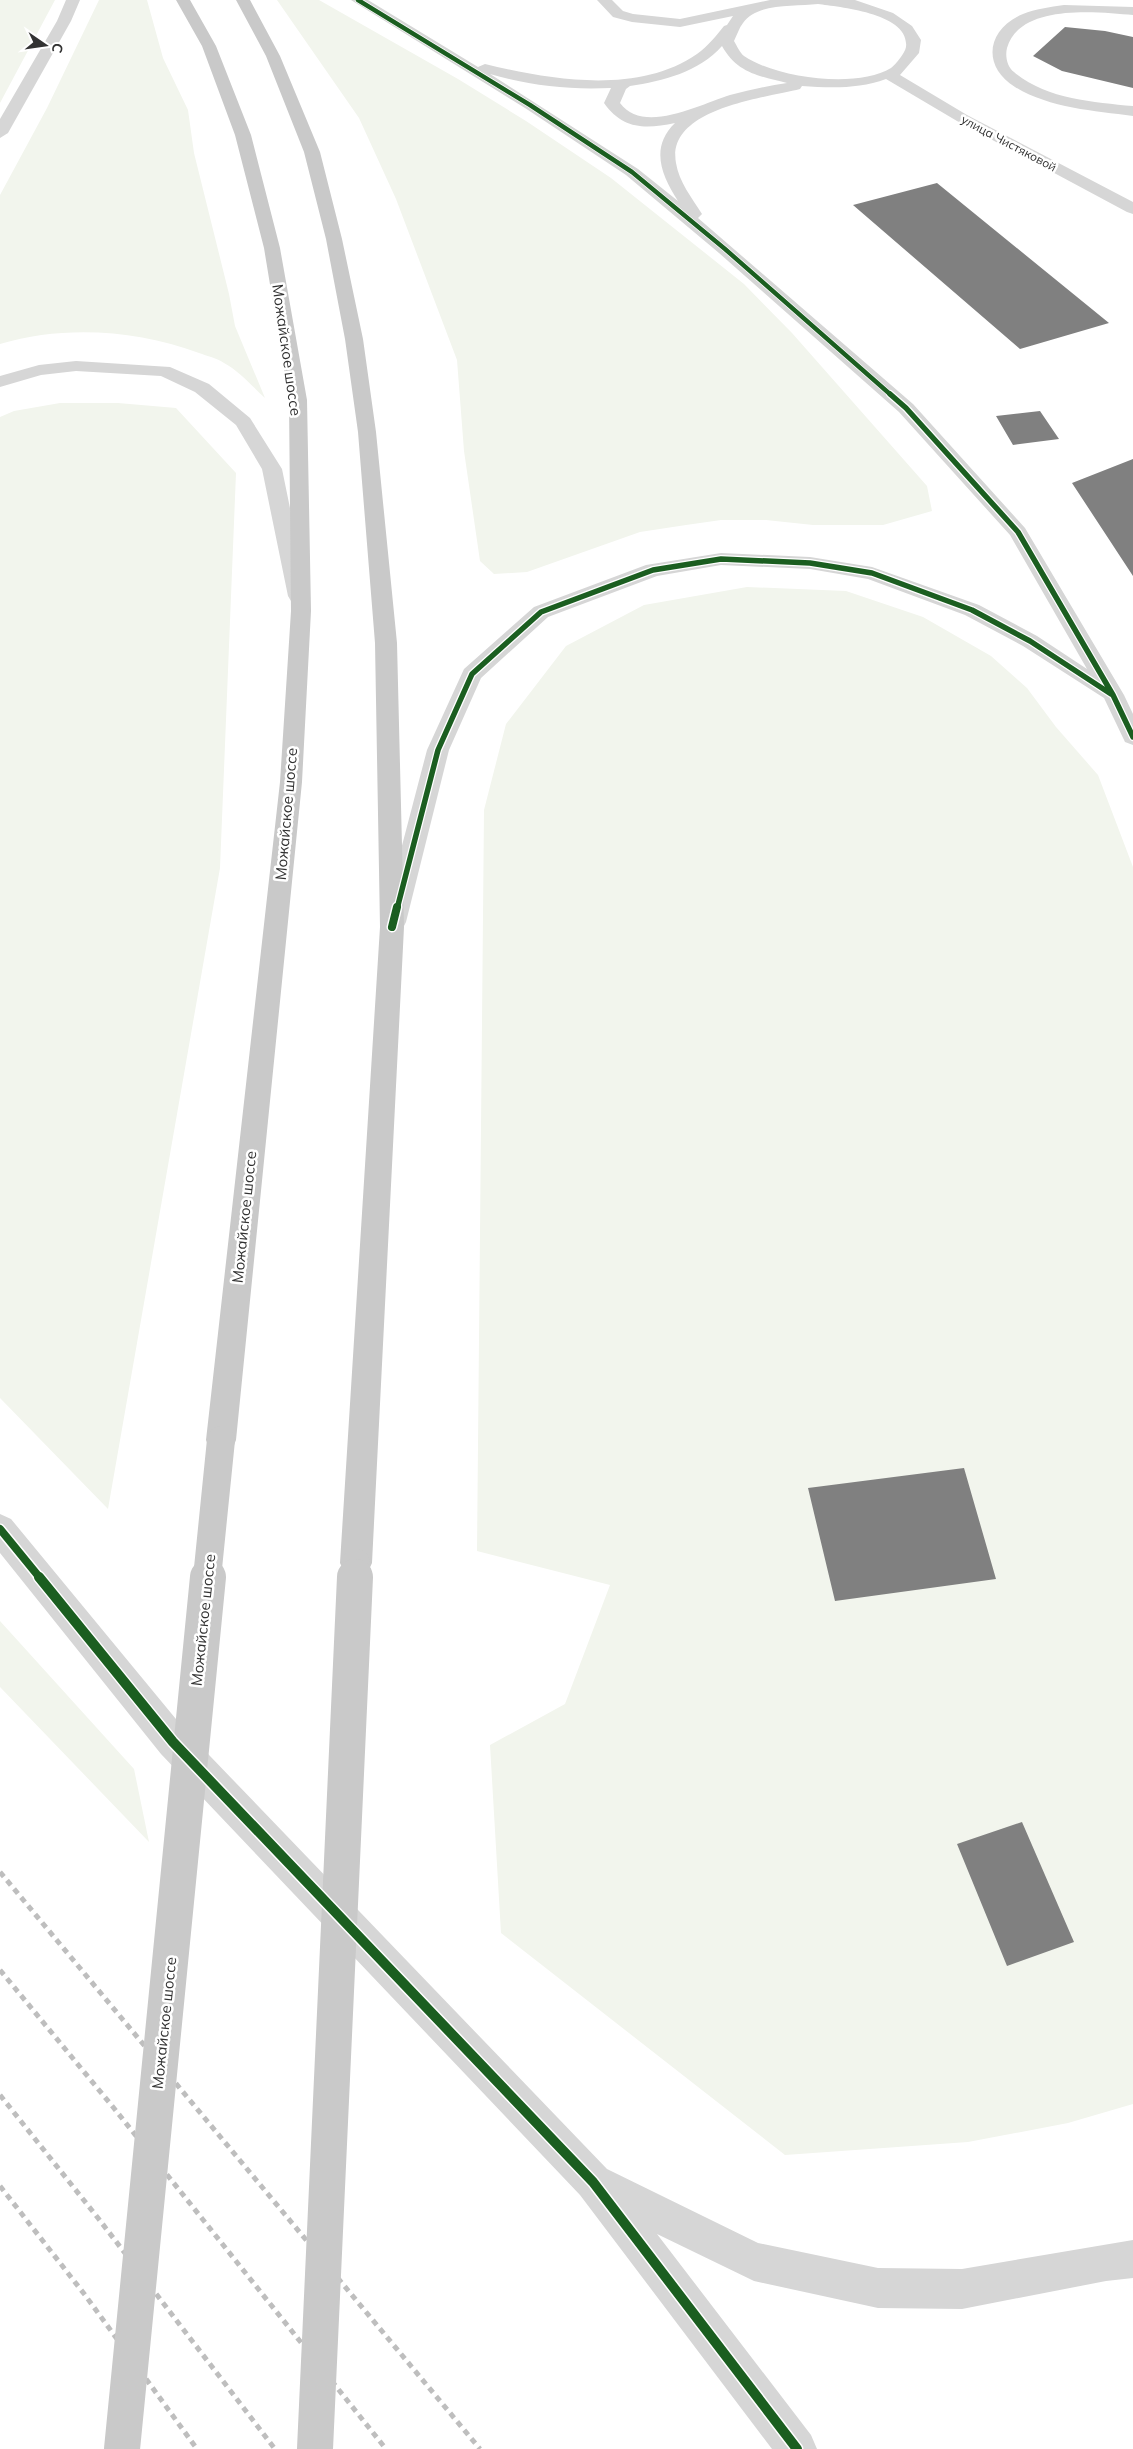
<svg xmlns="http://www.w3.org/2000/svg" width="1133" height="2449" font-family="Mulish,sans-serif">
	<rect width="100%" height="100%" fill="#fff"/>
	<!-- green -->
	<path fill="#f2f5ed" d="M0 0H55L0 103Z
		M99 0H147L163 58 188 110 194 153 229 294 235 326 265 398C252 386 239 371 224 363 217 358 207 356 199 353 136 330 65 325 0 344V195L47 108Z
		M277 0H319L458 79 526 121 611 178 744 284 792 333 927 486 932 511 883 525H813L766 520H721L686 525 640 532 527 572 494 574 480 561 464 451 457 360 396 199 359 118Z
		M60 403H118L176 408 236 473 220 868 108 1509 0 1398V417L14 411Z
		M747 587 846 591 923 617 991 656 1027 688 1056 727 1098 775 1133 867V2104L1068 2123 968 2142 785 2155 501 1933 490 1745 565 1704 610 1585 477 1551 484 810 506 724 566 646 644 605Z
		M0 1621 134 1769 149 1842 0 1687Z"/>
	<!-- building -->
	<path fill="#808080" d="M1065 27 1105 31 1133 37V88L1062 71 1033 56Z
		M937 183 1109 323 1020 349 853 205Z
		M1040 411 1059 439 1013 445 996 416Z
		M1133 459V576L1072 483Z
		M964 1468 996 1579 835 1601 808 1488Z
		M1022 1822 1074 1942 1007 1966 957 1844Z"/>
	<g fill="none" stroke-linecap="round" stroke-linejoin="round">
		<!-- minor -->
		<path fill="#d6d6d6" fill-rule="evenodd" d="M66 0H80L71 21 8 133 0 138V119L57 21Z
			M351 0H368L478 67 485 64C550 80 638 95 697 54 708 46 716 36 724 26L727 25 733 16 680 27 632 22 613 17 597 0H612L623 11 633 14 680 19 770 0H855L893 13 912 26 921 40 919 53 900 75 967 115 1133 202V214L1127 212 957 121 886 79C859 89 831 88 802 86L800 89C765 98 666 108 676 163 679 182 692 198 702 214L698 218 913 404 1025 528 1124 695 1133 714V745L1125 742 1104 698 1023 646 965 615 868 579 810 569 721 565 657 576 548 617 481 678 449 750 406 922 403 928 394 931 385 928 382 922 427 750 464 669 534 607 646 565 721 553 810 557 872 567 979 605 1037 636 1087 669 1010 535 899 412 719 253 626 175 525 108ZM818 4C839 7 910 13 906 47 905 53 896 64 891 68 857 89 776 78 744 56 740 53 737 46 734 41 737 35 739 28 743 23 758 2 795 7 818 4ZM722 46C737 73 759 76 787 83 768 86 749 90 730 95 701 104 643 135 620 103L626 89 630 86C663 81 699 72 722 46ZM490 74C530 86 570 90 611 88L604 103C623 130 646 129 675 123 650 147 661 175 678 201L638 169Z
			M1064 5 1133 7V15C1097 12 1020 3 1007 48 1005 56 1007 67 1014 72 1046 99 1093 102 1133 106V116C1094 111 1049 108 1015 87 981 66 987 29 1023 14 1035 9 1050 7 1064 5Z
			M76 361 170 367 209 384 250 418 282 469 308 596 305 601 298 603 291 601 288 596 262 469 236 425 195 392 161 376 76 371 41 375 0 387V376L39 365Z
			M0 1514 11 1519 185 1730 607 2169 758 2243 878 2268 962 2269 1133 2240V2278L1106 2281 962 2309 878 2308 754 2281 657 2234 811 2435 817 2449H772L580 2195 161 1754 0 1553Z"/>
		<!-- major -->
		<path fill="#c9c9c9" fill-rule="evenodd" d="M176 0H190L216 46 251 135 280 248 307 400 311 611 302 782 236 1440 232 1450 221 1454 210 1450 206 1440 280 782 291 611 289 400 264 248 235 135 202 46Z
			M236 0H250L280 56 320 152 342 239 363 339 376 432 397 643 404 927 372 1563 367 1574 356 1578 345 1574 340 1563 380 927 375 643 358 432 345 339 326 239 304 152 266 56Z"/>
		<!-- rail -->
		<path stroke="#bebebe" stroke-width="5" stroke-dasharray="6 5" stroke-linecap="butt" d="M0 1872 480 2449
			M0 1970 113 2107 386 2449
			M0 2095 98 2218 275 2449
			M0 2186 85 2295 197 2449"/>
		<!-- major-bridge-far1 -->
		<path stroke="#c9c9c9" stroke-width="28" d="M207 1578 221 1440
			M355 1578 356 1563"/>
		<!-- major-bridge -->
		<path stroke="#c9c9c9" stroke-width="36" d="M122 2449 208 1577
			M315 2449 355 1577"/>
		<defs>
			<path id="cycleway-far3" d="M358 0 530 105 632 172 725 249 891 395"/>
			<path id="cycleway-far2" d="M890 394 906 408 1018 532 1113 695 1133 737
				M397 909 438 750 472 674 541 612 653 570 721 559 810 563 872 573 972 610 1030 641 1111 694"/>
			<path id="cycleway-far1" d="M392 927 397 907
				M0 1529 40 1578"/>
			<path id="cycleway" d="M39 1577 173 1742 593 2182 797 2449"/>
		</defs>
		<!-- cycleway-far3 casing -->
		<use href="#cycleway-far3" stroke="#fff" stroke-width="6"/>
		<!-- cycleway-far2 casing -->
		<use href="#cycleway-far2" stroke="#fff" stroke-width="8"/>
		<!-- cycleway-far1 casing -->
		<use href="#cycleway-far1" stroke="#fff" stroke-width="11"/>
		<!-- cycleway casing -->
		<use href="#cycleway" stroke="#fff" stroke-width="13"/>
		<!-- cycleway-far3 -->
		<use href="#cycleway-far3" stroke="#1b5e20" stroke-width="4.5"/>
		<!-- cycleway-far2 -->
		<use href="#cycleway-far2" stroke="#1b5e20" stroke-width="5.5"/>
		<!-- cycleway-far1 -->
		<use href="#cycleway-far1" stroke="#1b5e20" stroke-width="8"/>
		<!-- cycleway -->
		<use href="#cycleway" stroke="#1b5e20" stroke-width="10"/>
	</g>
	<g text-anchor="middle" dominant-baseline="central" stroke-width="5" stroke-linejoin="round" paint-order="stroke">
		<!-- far-street labels -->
		<g font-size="12" fill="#323232" stroke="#fff">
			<text transform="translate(1009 143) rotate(28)">улица Чистяковой</text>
		</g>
		<!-- street labels -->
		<g font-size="15" fill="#323232" stroke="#fff">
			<text transform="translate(287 350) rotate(82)">Можайское шоссе</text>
			<text transform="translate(286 814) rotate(-85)">Можайское шоссе</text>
			<text transform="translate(244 1217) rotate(-84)">Можайское шоссе</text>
			<text transform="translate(203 1620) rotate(-84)">Можайское шоссе</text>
			<text transform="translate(164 2023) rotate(-84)">Можайское шоссе</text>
		</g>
	</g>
	<!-- north arrow -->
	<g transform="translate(45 45) rotate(103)" stroke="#ffffff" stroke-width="4" paint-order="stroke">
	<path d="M0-4L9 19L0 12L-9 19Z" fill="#323232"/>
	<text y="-8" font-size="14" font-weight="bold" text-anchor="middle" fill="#323232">С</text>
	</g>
</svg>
